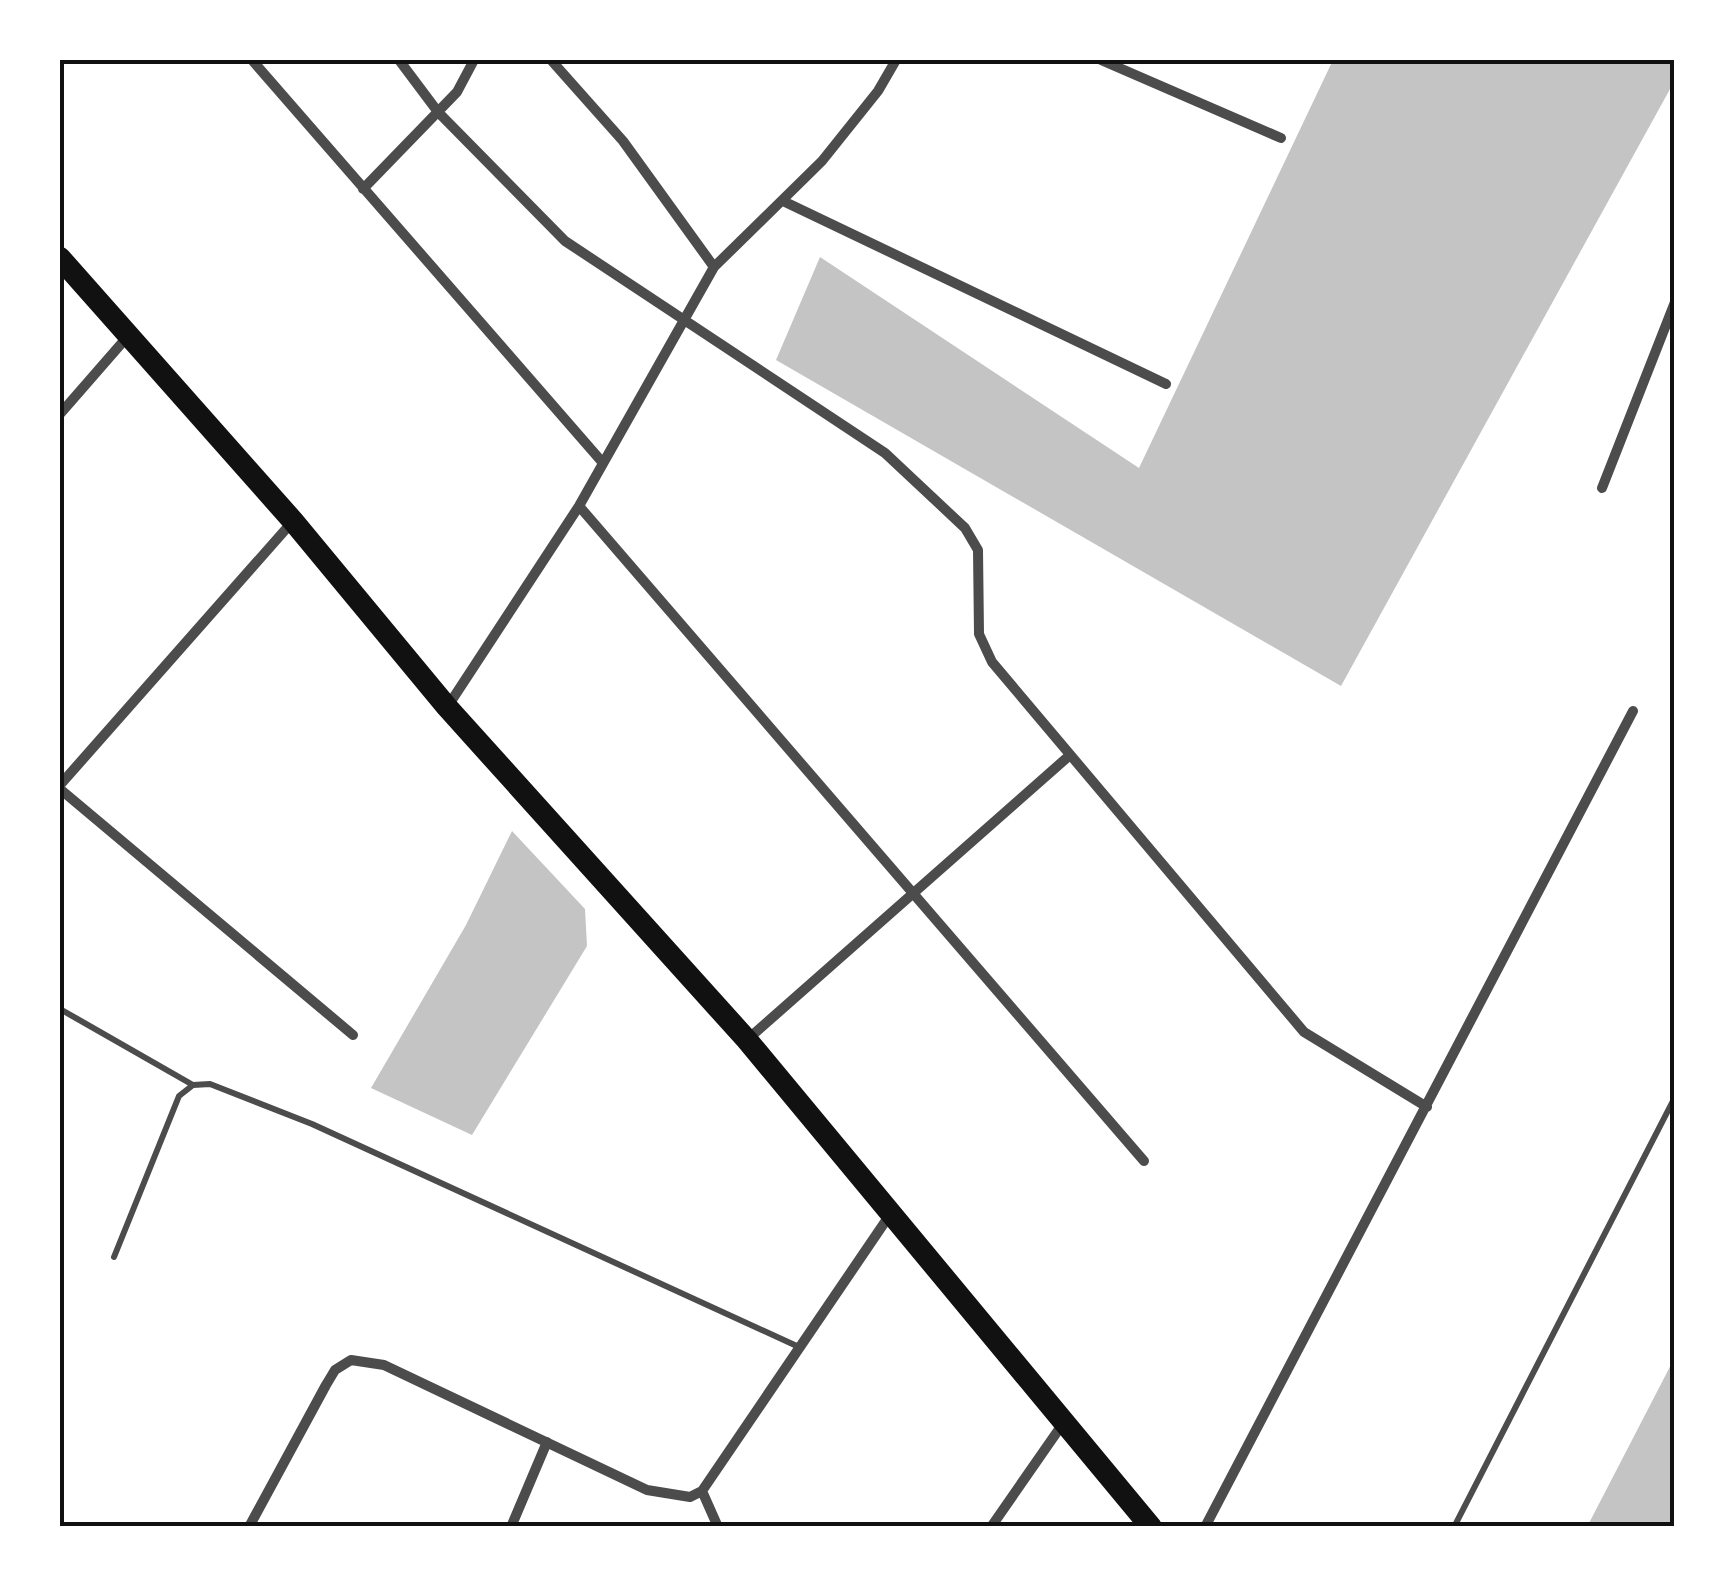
<svg xmlns="http://www.w3.org/2000/svg" width="1735" height="1587" font-family="Cabin,sans-serif">
	<rect width="100%" height="100%" fill="#fff"/>
	<!-- building -->
	<path fill="#c4c4c4" d="M1333 60H1675V80L1341 686 776 360 820 257 1139 468Z
		M512 831 585 909 587 946 472 1135 371 1088 466 925Z
		M1675 1357V1527H1587Z"/>
	<g fill="none" stroke-linecap="round" stroke-linejoin="round">
		<!-- service -->
		<path stroke="#4c4c4c" stroke-width="6" d="M60 1009 193 1085
			M114 1257 179 1096 193 1085 210 1084 312 1124 799 1347
			M1454 1527 1675 1097"/>
		<!-- minor -->
		<path stroke="#4c4c4c" stroke-width="10" d="M252 60 603 463
			M399 60 438 112 565 241 885 453 965 528 978 550 979 634 992 662 1304 1032 1427 1107
			M551 60 623 141 714 267
			M1101 60 1281 138
			M363 189 457 92 474 60
			M783 201 1166 384
			M60 414 128 336
			M1602 488 1675 302
			M579 506 1144 1161
			M448 706 579 506 714 267 822 161 878 91 896 60
			M60 785 293 521
			M60 789 353 1035
			M748 1039 1070 755
			M702 1491 718 1527
			M249 1527 326 1385 335 1370 351 1360 384 1365 647 1490 690 1497 702 1491 889 1216
			M511 1527 547 1442
			M991 1527 1064 1422
			M1205 1527 1633 711"/>
		<!-- trunk -->
		<path stroke="#111" stroke-width="22" d="M60 258 293 521 447 707 747 1040 1151 1527"/>
	</g>
	<!-- border -->
	<rect width="1735" height="1587" fill="none" stroke="#ffffff" stroke-width="125"/>
	<rect x="62" y="62" width="1610" height="1462" fill="none" stroke="#111" stroke-width="4"/>
</svg>
